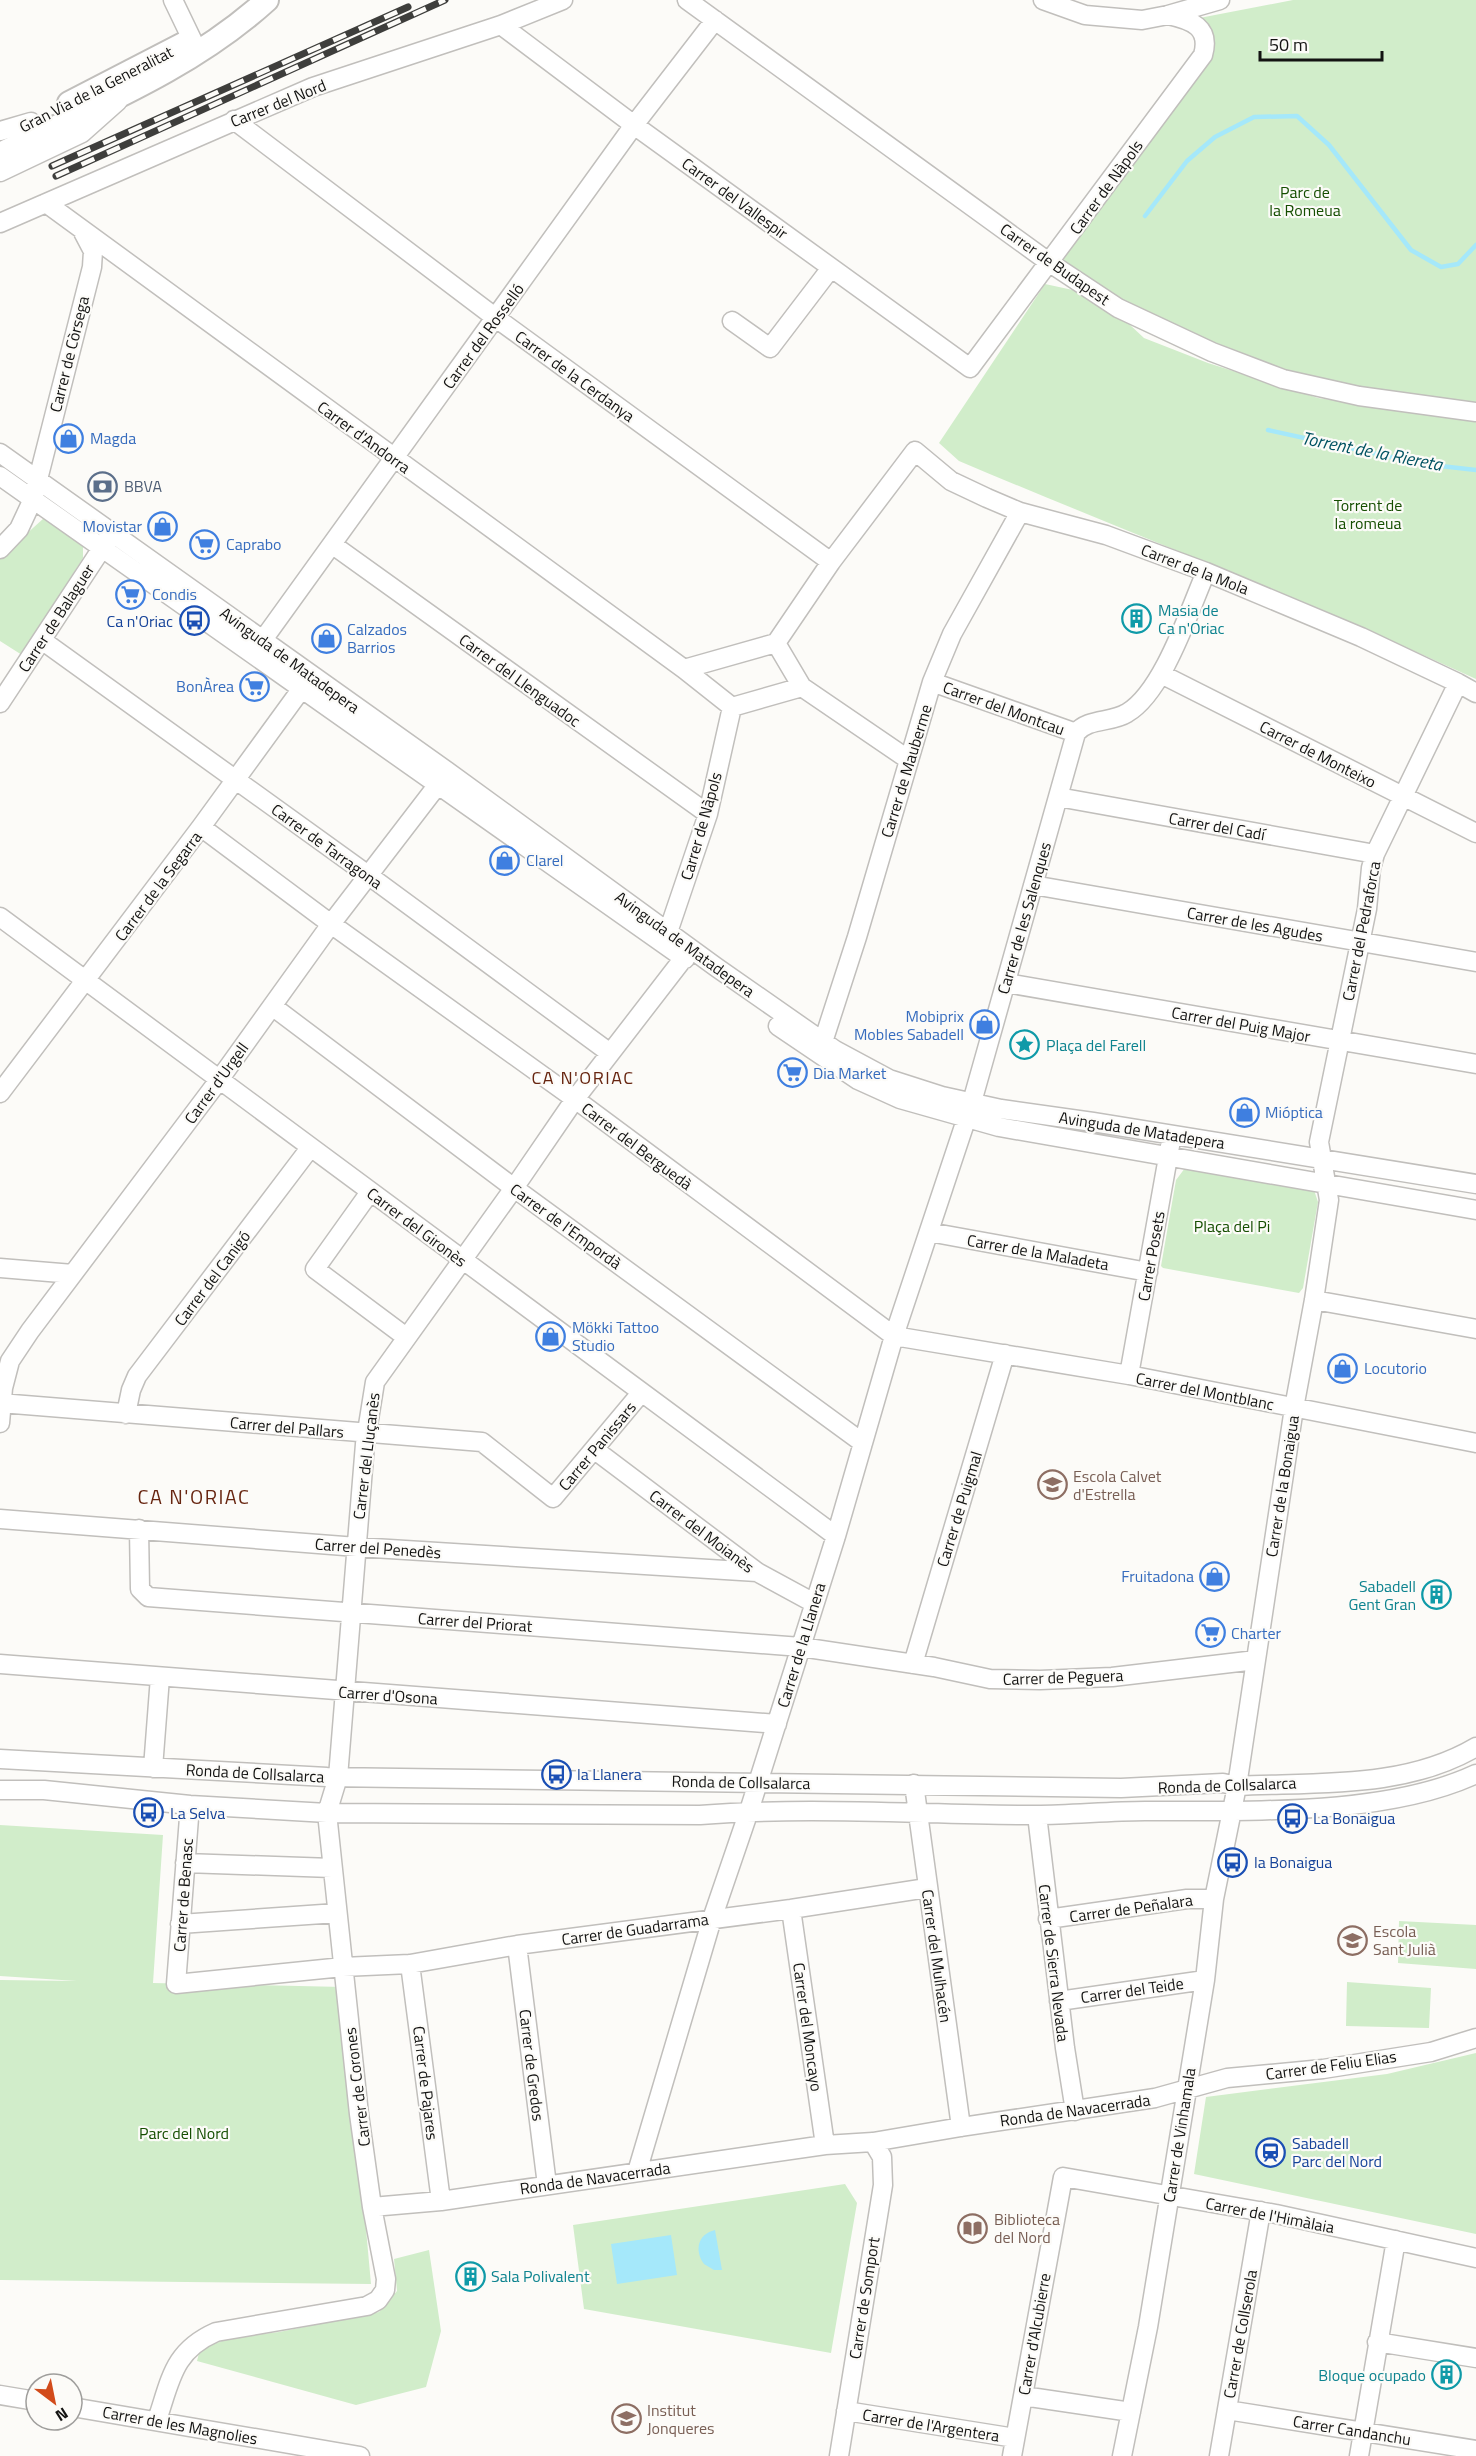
<svg xmlns="http://www.w3.org/2000/svg" width="1476" height="2456" font-family="'Titillium Web',sans-serif">
	<rect width="100%" height="100%" fill="#fcfbf8"/>
	<!-- green -->
	<path fill="#d1edca" d="M1293 0H1476V410L1283 379 1099 296 1144 338 1208 363 1318 398 1476 421V679C1306 600 1132 534 959 461L939 443 1045 284 1096 295 1050 263 1205 45 1189 20Z
		M44 518 83 546V558L22 655 0 641V552L12 547Z
		M1185 1168 1314 1190 1318 1202 1303 1288 1299 1293 1163 1268 1161 1266 1176 1180Z
		M0 1825 163 1835 153 1983 344 1987 371 2284 0 2280V1980L77 1981 0 1976Z
		M1399 1921 1476 1925V1969L1398 1963Z
		M1347 1982 1431 1988 1429 2028 1346 2026Z
		M1476 2053V2234L1194 2174 1206 2097 1387 2074Z
		M845 2184 857 2203 831 2353 584 2309 573 2225Z
		M429 2250 441 2331 426 2387 356 2405 197 2361 200 2349 230 2338 279 2332 379 2312 397 2291 394 2259Z"/>
	<!-- water -->
	<path fill="#a5e8fa" d="M715 2230 722 2270H714L704 2264C694 2250 698 2234 715 2230Z
		M671 2235 677 2275 617 2284 611 2244Z"/>
	<g fill="none" stroke-linecap="round" stroke-linejoin="round">
		<!-- stream -->
		<path stroke="#a5e8fa" stroke-width="4.5" d="M1145 216 1187 161 1215 137 1254 117 1297 116 1329 145 1411 250 1441 267 1458 264 1476 245
			M1268 430 1423 464 1476 470"/>
		<defs>
			<path id="minor" d="M173 0 198 52
				M687 0 1050 263 1118 308 1212 352 1283 379 1359 396 1476 412
				M1043 0 1085 15 1142 20 1168 15 1220 0
				M501 25 634 125 970 368 1203 55C1211 27 1191 20 1168 15
				M234 120 496 318 831 562
				M0 131 31 122
				M0 172 82 133 118 101
				M46 203 684 669 732 707
				M0 223 313 87 501 25 563 0
				M732 321 770 348 831 268
				M0 453 447 771 716 967 835 1050 889 1079 942 1096 1001 1109 1093 1122 1476 1184
				M0 476 685 959
				M333 545 708 814
				M0 549 19 529 33 499 92 267 93 251 83 232
				M43 641 368 875 610 1053
				M776 643 831 562 915 451 951 481 987 498 1020 512 1106 535 1206 572 1361 637 1458 683 1476 693
				M776 643 802 687 909 760
				M257 648 634 125 715 20
				M684 669 776 643
				M1161 674 1476 833
				M932 682 1076 733
				M0 703 108 539
				M732 707 802 687
				M1058 797 1375 854
				M201 827 331 924 575 1099 894 1336 1129 1375 1476 1443
				M1033 885 1476 962
				M0 917 836 1536
				M665 941 708 814 732 707
				M1006 983 1476 1064
				M272 1006 514 1188 863 1443
				M778 1026 858 1080 900 1099 999 1127 1476 1210
				M823 1042 857 937 932 682 952 634 1020 512
				M0 1093 201 827 308 680
				M370 1192 315 1269 406 1337
				M929 1232 1148 1272
				M0 1268 73 1274
				M1314 1300 1476 1329
				M1129 1375 1170 1146
				M0 1403 482 1442 553 1498 641 1393
				M126 1414 131 1390 137 1376 310 1148
				M0 1423 3 1388 10 1361 30 1331 219 1080 331 924 443 778
				M595 1450 757 1572 814 1603
				M0 1519 357 1547 757 1572
				M139 1529 140 1589 148 1597 801 1647 934 1667 990 1679 1040 1680 1112 1677 1256 1660
				M0 1664 777 1724
				M913 1664 1005 1354
				M0 1759 327 1777 1121 1788 1223 1783 1237 1786C1317 1782 1405 1789 1476 1747
				M153 1768 160 1677
				M914 1784 961 2127
				M0 1790H44L190 1805 327 1813 700 1815C811 1806 924 1815 1036 1815 1072 1815 1108 1811 1145 1811 1245 1810 1384 1817 1476 1774
				M190 1805 176 1984 343 1967 410 1964 517 1945 791 1909 927 1888
				M1037 1815 1065 2048 1075 2111
				M185 1863 332 1868
				M791 1909 825 2145
				M1048 1919 1187 1899H1214
				M180 1924 337 1913
				M517 1945 547 2185
				M410 1964 441 2201
				M1059 2001 1205 1980
				M637 2172 712 1919 749 1811 836 1536 894 1336 972 1102 1076 733C1088 718 1111 723 1127 713 1163 692 1189 611 1206 572
				M372 2207 441 2201 825 2145 873 2142 961 2127 1155 2098 1227 2078 1323 2069 1431 2052 1476 2038
				M1377 2342 1476 2358
				M0 2395 36 2401
				M1023 2396 1131 2412
				M72 2407 360 2456
				M1227 2410 1476 2450
				M846 2411 1015 2438
				M157 2420C171 2379 173 2351 216 2332L367 2306 378 2300 385 2290 386 2279 372 2207 359 2114 327 1813 338 1777 365 1444 375 1382 514 1188 575 1099 683 959 687 946
				M839 2456 883 2185 882 2157 873 2142
				M1012 2456 1063 2177 1276 2214 1476 2258
				M1122 2456 1148 2327 1205 1980 1214 1899 1237 1786 1294 1408 1314 1300 1329 1200 1319 1142 1367 909 1371 868 1375 854 1458 683
				M1219 2456 1261 2211
				M1359 2456 1396 2240"/>
			<path id="major" d="M69 103 189 41
				M0 154C92 108 190 70 267 0"/>
		</defs>
		<!-- minor casing -->
		<use href="#minor" stroke="#c1bfbc" stroke-width="21"/>
		<!-- major casing -->
		<use href="#major" stroke="#c1bfbc" stroke-width="26"/>
		<!-- minor -->
		<use href="#minor" stroke="#fff" stroke-width="18"/>
		<!-- major -->
		<use href="#major" stroke="#fff" stroke-width="22"/>
		<defs>
			<path id="rail" d="M52 166 408 7
				M56 176 445 0"/>
		</defs>
		<!-- rail casing -->
		<use href="#rail" stroke="#3e3e3c" stroke-width="7"/>
		<!-- rail -->
		<use href="#rail" stroke="#fcfbf8" stroke-width="4.5" stroke-dasharray="14" stroke-linecap="butt"/>
	</g>
	<!-- icons -->
	<defs>
		<symbol id="shop-ring" viewBox="-11 -11 22 22"><circle r="9.5" fill="#fcfbf8" stroke="#3f7fe0" stroke-width="1.5"/><path d="M-5-2.5h2.3a2.7 3.5 0 0 1 5.4 0H5L5.5 6h-11ZM-1.5-2.5h3a1.5 2.3 0 0 0-3 0Z" fill="#3f7fe0"/></symbol>
		<symbol id="bank-ring" viewBox="-11 -11 22 22"><circle r="9.5" fill="#fcfbf8" stroke="#5c6f8a" stroke-width="1.5"/><path d="M-6-4H6V4H-6ZM0-2.3a2.3 2.3 0 1 0 0 4.6a2.3 2.3 0 1 0 0-4.6Z" fill="#5c6f8a"/></symbol>
		<symbol id="supermarket-ring" viewBox="-11 -11 22 22"><circle r="9.5" fill="#fcfbf8" stroke="#3f7fe0" stroke-width="1.5"/><path d="M-6-5.5h2.5l.6 2H6L4.5 2H-2.5L-4.4-4H-6ZM-1.5 3.2a1.3 1.3 0 1 0 .1 0ZM3 3.2a1.3 1.3 0 1 0 .1 0Z" fill="#3f7fe0"/></symbol>
		<symbol id="building-ring" viewBox="-11 -11 22 22"><circle r="9.5" fill="#fcfbf8" stroke="#0f9aa8" stroke-width="1.5"/><path d="M-4-6H4V6H1V3H-1V6H-4ZM-2.5-4.3h1.7v1.8h-1.7ZM.8-4.3h1.7v1.8H.8ZM-2.5-1h1.7V.8h-1.7ZM.8-1h1.7V.8H.8Z" fill="#0f9aa8"/></symbol>
		<symbol id="bus-ring" viewBox="-11 -11 22 22"><circle r="9.5" fill="#fcfbf8" stroke="#1a4fb4" stroke-width="1.5"/><path d="M-5-6H5V4H4V6H2V4H-2V6H-4V4H-5ZM-3.5-4V0h7V-4ZM-3.5 1.2v1.5H-2V1.2ZM2 1.2v1.5H3.5V1.2Z" fill="#1a4fb4"/></symbol>
		<symbol id="sight-ring" viewBox="-11 -11 22 22"><circle r="9.5" fill="#fcfbf8" stroke="#0f9aa8" stroke-width="1.5"/><path d="M0-6L1.8-2.2L6-1.7L2.9 1.2L3.7 5.4L0 3.3L-3.7 5.4L-2.9 1.2L-6-1.7L-1.8-2.2Z" fill="#0f9aa8"/></symbol>
		<symbol id="school-ring" viewBox="-11 -11 22 22"><circle r="9.5" fill="#fcfbf8" stroke="#8d6e63" stroke-width="1.5"/><path d="M0-5L7-2L0 1L-7-2ZM-4 1L0 2.5L4 1V4Q0 6-4 4Z" fill="#8d6e63"/></symbol>
		<symbol id="station-ring" viewBox="-11 -11 22 22"><circle r="9.5" fill="#fcfbf8" stroke="#1a4fb4" stroke-width="1.5"/><path d="M-3-6H3Q5-6 5-4V2Q5 4 3 4L4.5 6H3L1.5 4h-3L-3 6H-4.5L-3 4Q-5 4-5 2V-4Q-5-6-3-6ZM-3.5-4v3h7v-3ZM-3.5 1v1.5H-2V1ZM2 1v1.5H3.5V1Z" fill="#1a4fb4"/></symbol>
		<symbol id="library-ring" viewBox="-11 -11 22 22"><circle r="9.5" fill="#fcfbf8" stroke="#8d6e63" stroke-width="1.5"/><path d="M-6-4Q-3-5.5-.7-3.5V5Q-3 3-6 4ZM6-4Q3-5.5 .7-3.5V5Q3 3 6 4Z" fill="#8d6e63"/></symbol>
	</defs>
	<g fill-rule="evenodd">
		<use href="#shop-ring" x="52" y="422" width="33" height="33"/>
		<use href="#bank-ring" x="86" y="470" width="33" height="33"/>
		<use href="#shop-ring" x="146" y="510" width="33" height="33"/>
		<use href="#supermarket-ring" x="188" y="528" width="33" height="33"/>
		<use href="#supermarket-ring" x="114" y="578" width="33" height="33"/>
		<use href="#building-ring" x="1120" y="602" width="33" height="33"/>
		<use href="#bus-ring" x="178" y="604" width="33" height="33"/>
		<use href="#shop-ring" x="310" y="622" width="33" height="33"/>
		<use href="#supermarket-ring" x="238" y="670" width="33" height="33"/>
		<use href="#shop-ring" x="488" y="844" width="33" height="33"/>
		<use href="#shop-ring" x="968" y="1008" width="33" height="33"/>
		<use href="#sight-ring" x="1008" y="1028" width="33" height="33"/>
		<use href="#supermarket-ring" x="776" y="1056" width="33" height="33"/>
		<use href="#shop-ring" x="1228" y="1096" width="33" height="33"/>
		<use href="#shop-ring" x="534" y="1320" width="33" height="33"/>
		<use href="#shop-ring" x="1326" y="1352" width="33" height="33"/>
		<use href="#school-ring" x="1036" y="1468" width="33" height="33"/>
		<use href="#shop-ring" x="1198" y="1560" width="33" height="33"/>
		<use href="#building-ring" x="1420" y="1578" width="33" height="33"/>
		<use href="#supermarket-ring" x="1194" y="1616" width="33" height="33"/>
		<use href="#bus-ring" x="540" y="1758" width="33" height="33"/>
		<use href="#bus-ring" x="132" y="1796" width="33" height="33"/>
		<use href="#bus-ring" x="1276" y="1802" width="33" height="33"/>
		<use href="#bus-ring" x="1216" y="1846" width="33" height="33"/>
		<use href="#school-ring" x="1336" y="1924" width="33" height="33"/>
		<use href="#station-ring" x="1254" y="2136" width="33" height="33"/>
		<use href="#library-ring" x="956" y="2212" width="33" height="33"/>
		<use href="#building-ring" x="454" y="2260" width="33" height="33"/>
		<use href="#building-ring" x="1430" y="2358" width="33" height="33"/>
		<use href="#school-ring" x="610" y="2402" width="33" height="33"/>
	</g>
	<g text-anchor="middle" dominant-baseline="central" stroke-width="4.5" stroke-linejoin="round" paint-order="stroke">
		<!-- street labels -->
		<g font-size="16" fill="#131312" stroke="#fcfbf8">
			<text transform="translate(96 89) rotate(-27)">Gran Via de la Generalitat</text>
			<text transform="translate(278 103) rotate(-22)">Carrer del Nord</text>
			<text transform="translate(1106 187) rotate(-54)">Carrer de Nàpols</text>
			<text transform="translate(735 198) rotate(36)">Carrer del Vallespir</text>
			<text transform="translate(1055 264) rotate(35)">Carrer de Budapest</text>
			<text transform="translate(483 336) rotate(-54)">Carrer del Rosselló</text>
			<text transform="translate(69 354) rotate(-76)">Carrer de Còrsega</text>
			<text transform="translate(575 376) rotate(36)">Carrer de la Cerdanya</text>
			<text transform="translate(364 437) rotate(36)">Carrer d'Andorra</text>
			<text transform="translate(1195 569) rotate(21)">Carrer de la Mola</text>
			<text transform="translate(56 618) rotate(-57)">Carrer de Balaguer</text>
			<text transform="translate(290 660) rotate(36)">Avinguda de Matadepera</text>
			<text transform="translate(520 680) rotate(36)">Carrer del Llenguadoc</text>
			<text transform="translate(1004 708) rotate(20)">Carrer del Montcau</text>
			<text transform="translate(1318 754) rotate(27)">Carrer de Monteixo</text>
			<text transform="translate(906 771) rotate(-73)">Carrer de Mauberme</text>
			<text transform="translate(701 826) rotate(-74)">Carrer de Nàpols</text>
			<text transform="translate(1217 826) rotate(10)">Carrer del Cadí</text>
			<text transform="translate(327 846) rotate(36)">Carrer de Tarragona</text>
			<text transform="translate(158 886) rotate(-53)">Carrer de la Segarra</text>
			<text transform="translate(1024 918) rotate(-74)">Carrer de les Salenques</text>
			<text transform="translate(1255 924) rotate(10)">Carrer de les Agudes</text>
			<text transform="translate(1361 931) rotate(-79)">Carrer del Pedraforca</text>
			<text transform="translate(685 944) rotate(36)">Avinguda de Matadepera</text>
			<text transform="translate(1241 1024) rotate(10)">Carrer del Puig Major</text>
			<text transform="translate(216 1083) rotate(-54)">Carrer d'Urgell</text>
			<text transform="translate(1142 1130) rotate(9)">Avinguda de Matadepera</text>
			<text transform="translate(637 1146) rotate(37)">Carrer del Berguedà</text>
			<text transform="translate(566 1226) rotate(36)">Carrer de l'Empordà</text>
			<text transform="translate(417 1227) rotate(37)">Carrer del Gironès</text>
			<text transform="translate(1038 1252) rotate(10)">Carrer de la Maladeta</text>
			<text transform="translate(1151 1256) rotate(-80)">Carrer Posets</text>
			<text transform="translate(212 1278) rotate(-53)">Carrer del Canigó</text>
			<text transform="translate(1205 1391) rotate(11)">Carrer del Montblanc</text>
			<text transform="translate(287 1427) rotate(5)">Carrer del Pallars</text>
			<text transform="translate(597 1446) rotate(-50)">Carrer Panissars</text>
			<text transform="translate(366 1456) rotate(-83)">Carrer del Lluçanès</text>
			<text transform="translate(1282 1486) rotate(-81)">Carrer de la Bonaigua</text>
			<text transform="translate(959 1509) rotate(-73)">Carrer de Puigmal</text>
			<text transform="translate(702 1531) rotate(37)">Carrer del Moianès</text>
			<text transform="translate(378 1548) rotate(4)">Carrer del Penedès</text>
			<text transform="translate(475 1622) rotate(4)">Carrer del Priorat</text>
			<text transform="translate(801 1645) rotate(-73)">Carrer de la Llanera</text>
			<text transform="translate(1063 1677) rotate(-2)">Carrer de Peguera</text>
			<text transform="translate(388 1695) rotate(4)">Carrer d'Osona</text>
			<text transform="translate(255 1773) rotate(3)">Ronda de Collsalarca</text>
			<text transform="translate(741 1782) rotate(1)">Ronda de Collsalarca</text>
			<text transform="translate(1227 1785) rotate(-2)">Ronda de Collsalarca</text>
			<text transform="translate(183 1895) rotate(-86)">Carrer de Benasc</text>
			<text transform="translate(1131 1908) rotate(-8)">Carrer de Peñalara</text>
			<text transform="translate(635 1929) rotate(-8)">Carrer de Guadarrama</text>
			<text transform="translate(937 1956) rotate(82)">Carrer del Mulhacén</text>
			<text transform="translate(1054 1963) rotate(83)">Carrer de Sierra Nevada</text>
			<text transform="translate(1132 1990) rotate(-8)">Carrer del Teide</text>
			<text transform="translate(808 2027) rotate(82)">Carrer del Moncayo</text>
			<text transform="translate(532 2065) rotate(83)">Carrer de Gredos</text>
			<text transform="translate(1331 2065) rotate(-8)">Carrer de Feliu Elias</text>
			<text transform="translate(426 2083) rotate(83)">Carrer de Pajares</text>
			<text transform="translate(357 2087) rotate(-97)">Carrer de Corones</text>
			<text transform="translate(1075 2110) rotate(-8)">Ronda de Navacerrada</text>
			<text transform="translate(1179 2135) rotate(-81)">Carrer de Vinhamala</text>
			<text transform="translate(595 2178) rotate(-8)">Ronda de Navacerrada</text>
			<text transform="translate(1270 2215) rotate(11)">Carrer de l'Himàlaia</text>
			<text transform="translate(864 2298) rotate(-81)">Carrer de Somport</text>
			<text transform="translate(1034 2334) rotate(-80)">Carrer d'Alcubierre</text>
			<text transform="translate(1240 2334) rotate(-80)">Carrer de Collserola</text>
			<text transform="translate(180 2425) rotate(10)">Carrer de les Magnolies</text>
			<text transform="translate(931 2425) rotate(9)">Carrer de l'Argentera</text>
			<text transform="translate(1352 2430) rotate(9)">Carrer Candanchu</text>
		</g>
		<!-- park labels -->
		<g font-size="16" fill="#154e00" stroke="#fcfbf8">
			<text x="1305" y="192">Parc de<tspan x="1305" dy="18">la Romeua</tspan></text>
			<text x="1368" y="505">Torrent de<tspan x="1368" dy="18">la romeua</tspan></text>
			<text x="1232" y="1226">Plaça del Pi</text>
			<text x="184" y="2133">Parc del Nord</text>
		</g>
		<!-- shop labels -->
		<g font-size="16" fill="#366cbe" stroke="#fcfbf8" text-anchor="start">
			<text x="90" y="438">Magda</text>
			<text x="142" y="526" text-anchor="end">Movistar</text>
			<text x="226" y="544">Caprabo</text>
			<text x="152" y="594">Condis</text>
			<text x="347" y="629">Calzados<tspan x="347" dy="18">Barrios</tspan></text>
			<text x="234" y="686" text-anchor="end">BonÀrea</text>
			<text x="526" y="860">Clarel</text>
			<text x="964" y="1016" text-anchor="end">Mobiprix<tspan x="964" dy="18">Mobles Sabadell</tspan></text>
			<text x="813" y="1073">Dia Market</text>
			<text x="1265" y="1112">Mióptica</text>
			<text x="572" y="1327">Mökki Tattoo<tspan x="572" dy="18">Studio</tspan></text>
			<text x="1364" y="1368">Locutorio</text>
			<text x="1194" y="1576" text-anchor="end">Fruitadona</text>
			<text x="1231" y="1633">Charter</text>
		</g>
		<!-- service labels -->
		<g font-size="16" fill="#4e5e75" stroke="#fcfbf8" text-anchor="start">
			<text x="124" y="486">BBVA</text>
		</g>
		<!-- culture labels -->
		<g font-size="16" fill="#0d838f" stroke="#fcfbf8" text-anchor="start">
			<text x="1158" y="610">Masia de<tspan x="1158" dy="18">Ca n'Oriac</tspan></text>
			<text x="1046" y="1045">Plaça del Farell</text>
			<text x="1416" y="1586" text-anchor="end">Sabadell<tspan x="1416" dy="18">Gent Gran</tspan></text>
			<text x="491" y="2276">Sala Polivalent</text>
			<text x="1426" y="2375" text-anchor="end">Bloque ocupado</text>
		</g>
		<!-- transit labels -->
		<g font-size="16" fill="#164399" stroke="#fcfbf8" text-anchor="start">
			<text x="173" y="621" text-anchor="end">Ca n'Oriac</text>
			<text x="577" y="1774">la Llanera</text>
			<text x="170" y="1813">La Selva</text>
			<text x="1313" y="1818">La Bonaigua</text>
			<text x="1254" y="1862">la Bonaigua</text>
			<text x="1292" y="2143">Sabadell<tspan x="1292" dy="18">Parc del Nord</tspan></text>
		</g>
		<!-- education labels -->
		<g font-size="16" fill="#785e54" stroke="#fcfbf8" text-anchor="start">
			<text x="1073" y="1476">Escola Calvet<tspan x="1073" dy="18">d'Estrella</tspan></text>
			<text x="1373" y="1931">Escola<tspan x="1373" dy="18">Sant Julià</tspan></text>
			<text x="994" y="2219">Biblioteca<tspan x="994" dy="18">del Nord</tspan></text>
			<text x="647" y="2410">Institut<tspan x="647" dy="18">Jonqueres</tspan></text>
		</g>
		<!-- water labels -->
		<g font-size="18" font-style="italic" fill="#015262" stroke="#fcfbf8">
			<text transform="translate(1372 451) rotate(11)">Torrent de la Riereta</text>
		</g>
		<!-- neighbourhood labels -->
		<g font-size="18" letter-spacing="1.5" fill="#672510" stroke="#fcfbf8">
			<text x="583" y="1077">CA N'ORIAC</text>
		</g>
		<!-- quarter labels -->
		<g font-size="20" letter-spacing="1.5" fill="#672510" stroke="#fcfbf8">
			<text x="194" y="1496">CA N'ORIAC</text>
		</g>
	</g>
	<!-- north arrow -->
	<g transform="translate(54 2402) rotate(148)"><circle r="28" fill="#fcfbf8" stroke="#9f9e9c" stroke-width="1.5"/>
	<path d="M0-4.5L10 22L0 15L-10 22Z" fill="#d24b1b"/>
	<text y="-9" font-size="16" font-weight="bold" text-anchor="middle" fill="#131312">N</text>
	</g>
	<!-- scale -->
	<path d="M1260 51v9h122v-9" fill="none" stroke="#131312" stroke-width="3"/>
	<text x="1269" y="51" font-size="18" fill="#131312" stroke="#fcfbf8" stroke-width="4.5" paint-order="stroke">50 m</text>
</svg>
